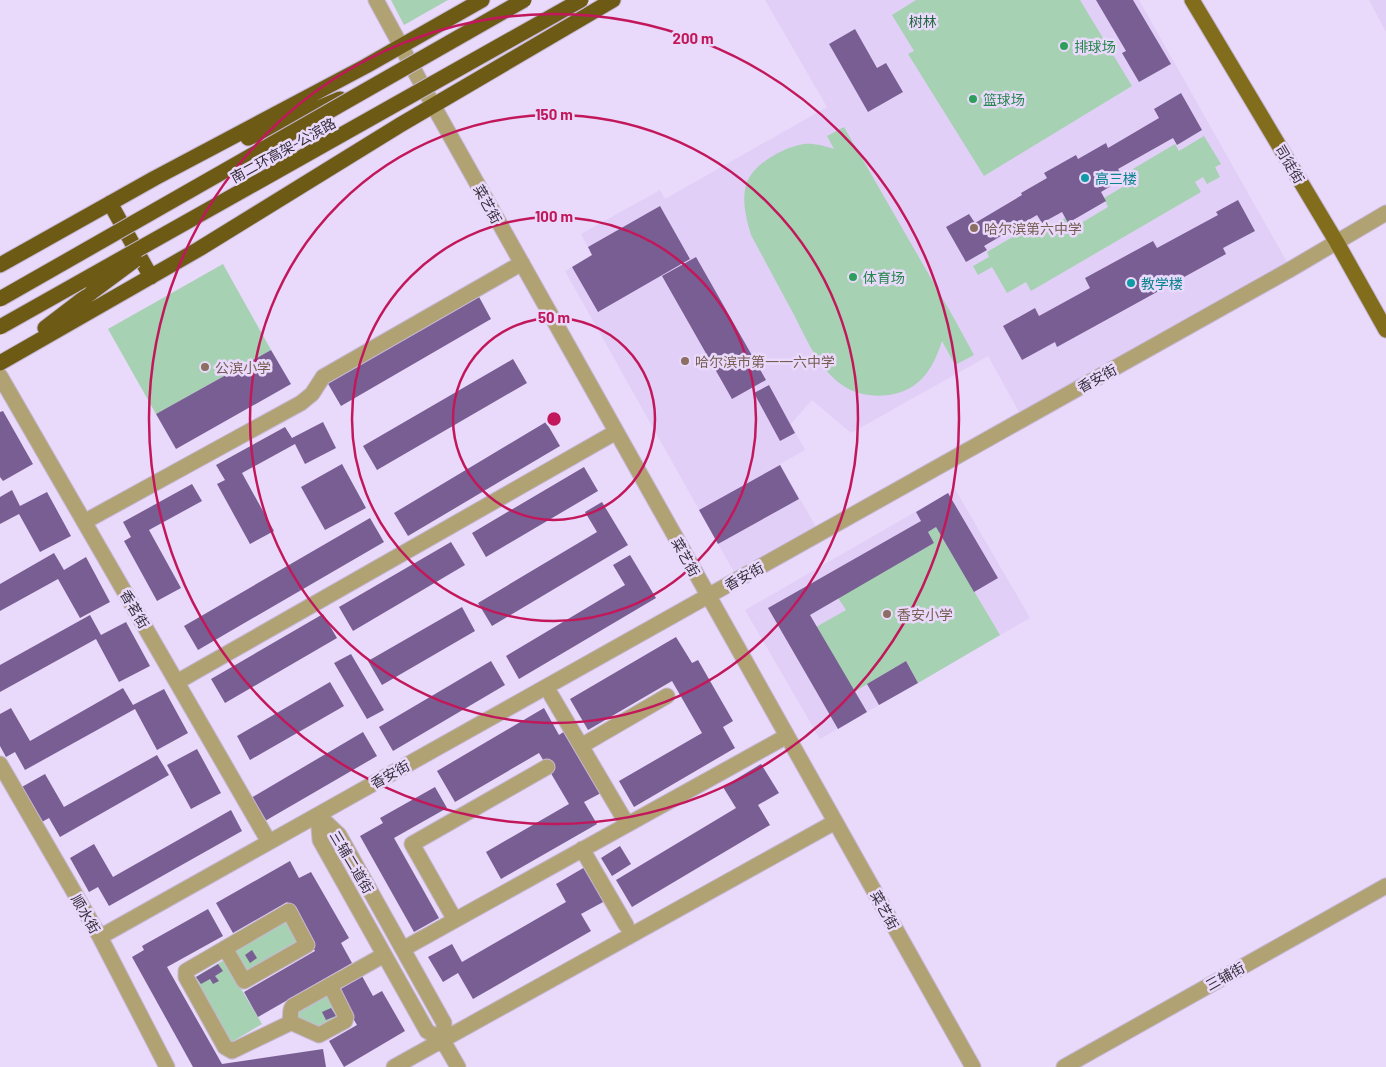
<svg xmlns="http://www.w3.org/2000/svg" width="1386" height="1067" font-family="Barlow,'Noto Sans SC',sans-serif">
	<rect width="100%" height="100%" fill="#e9d9fa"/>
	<!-- built -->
	<path fill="#e2cff7" d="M765 0H1139L1291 269 1023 419 988 356 851 433 812 400 791 424 805 450 780 464 816 527 734 572 565 271 592 255 581 234 660 190 665 199 827 107Z
		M1369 0H1386V32Z
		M955 489 1030 618 820 739 745 610Z"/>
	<!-- green -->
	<path fill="#a6d1b3" d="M391 0H448L404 25Z
		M916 0H1080L1132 86 984 176 908 54 914 51 892 15Z
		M844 127 955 320 974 355 955 365 942 341C934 366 922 388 894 394 877 398 856 395 842 385 818 368 806 338 793 313 779 287 765 261 751 235 746 218 741 199 747 182 755 163 784 147 804 144 814 143 825 146 834 149L827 136Z
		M1204 136 1221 164 1215 167 1220 177 1207 184 1203 177 1195 182 1201 192 1031 291 1026 282 1007 293 992 267 978 275 973 266 989 257 987 252 1040 221 1045 230 1065 218 1071 229 1108 207 1104 198 1126 185 1121 176 1175 144 1179 151Z
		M223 264 271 350 156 414 108 329Z
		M936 527 1000 635 918 683 906 661 854 692 816 627 846 610 838 598 934 543 928 532Z
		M289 911 307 945 244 981 225 948Z
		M224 960 262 1024 230 1043 192 979Z
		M330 985 346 1017 322 1034 291 1019V1009Z"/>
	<!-- building -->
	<path fill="#795e93" d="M1096 0H1133L1171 64 1139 82 1122 53 1126 51Z
		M855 29 877 68 886 63 903 92 868 112 829 44Z
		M1181 93 1202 130 1177 145 1173 138 1118 169 1124 178 1101 192 1106 201 1068 223 1062 212 1042 223 1037 215 984 246 987 250 966 262 946 227 969 214 975 223 1022 195 1021 193 1047 178 1044 173 1076 155 1078 159 1106 143 1108 148 1159 118 1154 109Z
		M1238 200 1255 231 1223 248 1226 254 1057 347 1055 342 1022 360 1003 326 1035 308 1039 316 1090 288 1085 278 1153 241 1157 248 1218 215 1216 212Z
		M660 206 690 259 598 312 572 267 592 255 588 247Z
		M696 257 766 380 732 399 662 276Z
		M478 295 491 319 341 406 327 382Z
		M271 350 291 384 176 449 156 414Z
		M513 359 527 383 377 470 363 446Z
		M769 385 795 433 780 441 754 393Z
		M3 411 33 464 3 481 0 477V412Z
		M323 422 336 448 305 464 295 444 242 473 274 531 250 544 217 484 225 480 216 465 285 427 292 438Z
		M546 422 560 446 408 536 394 513Z
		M342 464 366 508 325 530 301 487Z
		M780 465 799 499 718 544 699 510Z
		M584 467 598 491 486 557 472 533Z
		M192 484 202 501 149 530 181 588 157 601 124 541 131 537 123 522Z
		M12 490 20 506 47 492 71 536 40 552 19 514 0 524V497Z
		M948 493 998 578 974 592 936 527 928 532 934 543 810 615 867 712 838 729 768 608 921 521 916 512Z
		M602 502 628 545 492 626 478 603 597 532 585 512Z
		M370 518 384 542 198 650 184 626Z
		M451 542 465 565 353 631 339 607Z
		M54 553 64 570 86 557 110 602 80 618 58 579 0 611V584Z
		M630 555 656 598 519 679 506 656 625 585 613 565Z
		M462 607 475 631 382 685 368 661Z
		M323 614 337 638 225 703 211 679Z
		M90 615 101 635 126 622 150 666 119 682 96 639 0 692V665Z
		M676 637 692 663 698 660 733 721 723 727 735 748 634 807 619 781 702 733 672 681 588 730 570 699Z
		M351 654 384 710 367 719 334 663Z
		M491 661 505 685 393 751 379 727Z
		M906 661 918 683 879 705 867 684Z
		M330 682 344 706 250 760 237 736Z
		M123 688 133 705 164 689 188 733 157 750 135 709 25 770 15 752 6 757 0 746V714L11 708 30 741Z
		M544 708 559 735 565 731 601 793 584 802 597 824 501 879 486 852 569 804 539 753 455 802 437 771Z
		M363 732 377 756 265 821 251 798Z
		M197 749 221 793 191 809 167 765Z
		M157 755 169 775 60 837 49 818 40 823 20 788 45 774 64 807Z
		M761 764 779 793 758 805 770 825 632 907 616 880 736 808 723 787Z
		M435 787 447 808 394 838 439 918 414 932 360 836 383 823 380 818Z
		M231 810 242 831 109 906 98 887 89 892 70 858 94 844 113 877Z
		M620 846 631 864 612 876 601 858Z
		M290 861 299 878 311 872 349 938 341 943 352 963 258 1017 244 992 315 951 287 902 233 933 216 903Z
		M585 867 605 901 581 914 591 931 473 999 458 973 443 982 428 957 452 944 462 962 566 902 556 884Z
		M208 909 223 936 167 967 222 1064 323 1049 326 1067H193L132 957 144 950 142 946Z
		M252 950 257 958 250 963 245 955Z
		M218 964 223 971 215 976 219 981 213 984 210 979 201 984 196 977Z
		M362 976 373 996 382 991 405 1031 344 1067 329 1041 357 1025 337 991Z
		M331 1008 336 1016 326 1020 322 1012Z"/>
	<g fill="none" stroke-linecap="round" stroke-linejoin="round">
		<defs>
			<path id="minor" d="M376 0 433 105 973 1067
				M0 376 269 842
				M84 522 301 403 312 394 323 377 522 263
				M177 682 616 432
				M551 695 627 824
				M581 746 667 696
				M0 764 100 937 167 1067
				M318 815 320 840 427 1031 443 1041 458 1067
				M318 815 339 835 444 1023 443 1041
				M582 849 626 925
				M455 920 412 844 547 767
				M100 937 1291 269 1386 213
				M225 948 244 981 307 945 289 911 186 971V977L225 1047 232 1051 288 1024C293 1018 288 1011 293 1006L384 955
				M403 949 787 736
				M290 1022 319 1035 345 1021 346 1017 330 985
				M394 1067 835 822
				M1064 1067 1386 886"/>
			<path id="major" d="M1192 0 1336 241 1386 330"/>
			<path id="highway" d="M248 138 340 99
				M110 203 151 277
				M0 265 155 178 366 66 482 0
				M45 328 92 292
				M0 363 199 249 400 125 613 0"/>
		</defs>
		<!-- minor casing -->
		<use href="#minor" stroke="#c5b7d4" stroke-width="17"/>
		<!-- major casing -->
		<use href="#major" stroke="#c5b7d4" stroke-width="17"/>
		<!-- highway casing -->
		<use href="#highway" stroke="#c5b7d4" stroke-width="17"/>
		<!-- minor -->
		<use href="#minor" stroke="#b0a273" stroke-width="15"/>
		<!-- major -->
		<use href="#major" stroke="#826d1c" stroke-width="15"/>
		<!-- highway -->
		<use href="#highway" stroke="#6d5a15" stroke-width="15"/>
		<defs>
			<path id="highway-bridge" d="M92 292 135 260
				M0 299 524 0
				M0 327 581 0"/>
		</defs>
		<!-- highway-bridge casing -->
		<use href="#highway-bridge" stroke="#c5b7d4" stroke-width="17" stroke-linecap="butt"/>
		<!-- highway-bridge -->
		<use href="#highway-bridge" stroke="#6d5a15" stroke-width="15"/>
	</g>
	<!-- distance rings -->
	<g fill="none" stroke="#c2185b" stroke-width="2.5">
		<circle cx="554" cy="419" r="101"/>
		<circle cx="554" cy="419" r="202"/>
		<circle cx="554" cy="419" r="304"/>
		<circle cx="554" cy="419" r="405"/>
	</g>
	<!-- markers -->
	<g fill="#2e9e5b" stroke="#e9d9fa" stroke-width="2">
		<circle cx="1064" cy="46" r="5"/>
		<circle cx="973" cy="99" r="5"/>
		<circle cx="853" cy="277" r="5"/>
	</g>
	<g fill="#0f9aa8" stroke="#e9d9fa" stroke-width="2">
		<circle cx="1085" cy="178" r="5"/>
		<circle cx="1131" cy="283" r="5"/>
	</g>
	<g fill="#8d6e63" stroke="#e9d9fa" stroke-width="2">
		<circle cx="974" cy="228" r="5"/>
		<circle cx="685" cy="361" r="5"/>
		<circle cx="205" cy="367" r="5"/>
		<circle cx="887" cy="614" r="5"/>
	</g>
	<g text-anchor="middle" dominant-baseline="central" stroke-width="5" stroke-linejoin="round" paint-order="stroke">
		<!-- park labels -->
		<g font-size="14" fill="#226640" stroke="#e9d9fa">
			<text x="923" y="21">树林</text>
		</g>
		<!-- leisure labels -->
		<g font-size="14" fill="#27864d" stroke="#e9d9fa" text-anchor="start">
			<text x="1074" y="46">排球场</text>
			<text x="983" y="99">篮球场</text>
			<text x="863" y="277">体育场</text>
		</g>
		<!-- street labels -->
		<g font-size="14" fill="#352e3b" stroke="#e9d9fa">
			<text transform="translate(283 150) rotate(-29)">南二环高架-公滨路</text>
			<text transform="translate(1290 164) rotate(59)">司徒街</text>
			<text transform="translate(488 204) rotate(61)">菜艺街</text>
			<text transform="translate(1097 378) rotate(-29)">香安街</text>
			<text transform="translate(686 557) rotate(61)">菜艺街</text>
			<text transform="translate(744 576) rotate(-29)">香安街</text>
			<text transform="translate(135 609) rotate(60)">香茗街</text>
			<text transform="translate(390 774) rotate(-29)">香安街</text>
			<text transform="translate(352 862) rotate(59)">三辅二道街</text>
			<text transform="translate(885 910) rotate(61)">菜艺街</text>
			<text transform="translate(86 914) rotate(60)">顺水街</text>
			<text transform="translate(1225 976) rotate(-29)">三辅街</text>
		</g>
		<!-- culture labels -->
		<g font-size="14" fill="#0d838f" stroke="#e9d9fa" text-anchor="start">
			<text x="1095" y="178">高三楼</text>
			<text x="1141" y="283">教学楼</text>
		</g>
		<!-- education labels -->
		<g font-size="14" fill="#785e54" stroke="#e9d9fa" text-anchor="start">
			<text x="984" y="228">哈尔滨第六中学</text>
			<text x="695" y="361">哈尔滨市第一一六中学</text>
			<text x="215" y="367">公滨小学</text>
			<text x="897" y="614">香安小学</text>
		</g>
	</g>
	<circle cx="554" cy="419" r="8" fill="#c2185b" stroke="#e9d9fa" stroke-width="2.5"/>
	<g font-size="15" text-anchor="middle" font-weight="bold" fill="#c2185b" stroke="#e9d9fa" stroke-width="5" stroke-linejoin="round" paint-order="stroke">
		<text x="693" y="44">200 m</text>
		<text x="554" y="120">150 m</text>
		<text x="554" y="222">100 m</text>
		<text x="554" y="323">50 m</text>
	</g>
</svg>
